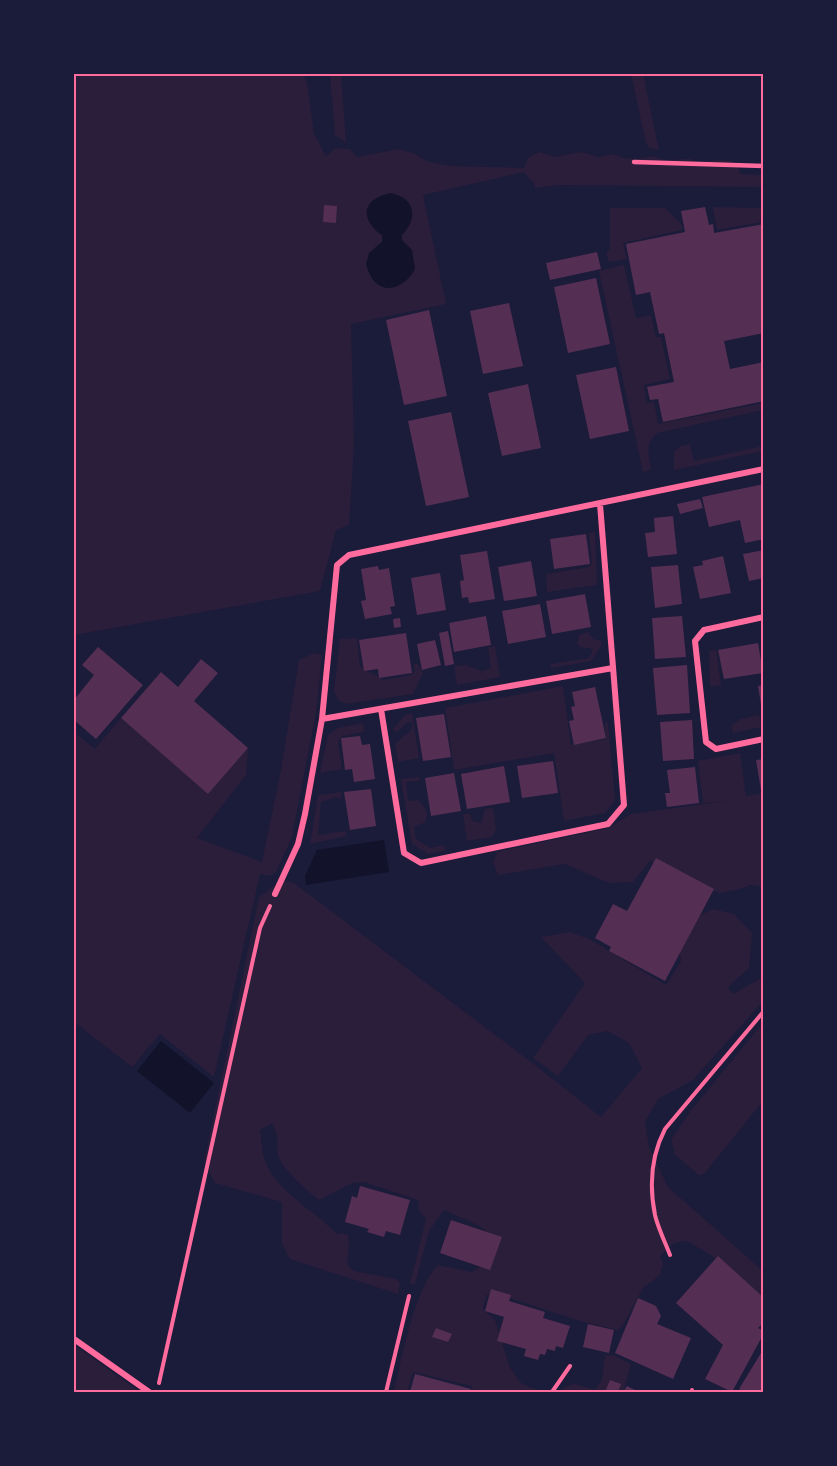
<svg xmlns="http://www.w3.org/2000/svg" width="837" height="1466" font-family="Commissioner,sans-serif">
	<rect width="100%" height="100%" fill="#1b1b3a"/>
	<!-- green -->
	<path fill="#2a1e3b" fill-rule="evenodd" d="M74 74H303L307 83 314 134 326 156 336 148 350 149 357 157 398 149 413 153 429 162 450 166 524 168 529 157 539 152 555 157 581 152 599 157 613 154 624 158 638 159 653 156 665 160 690 159 698 162 720 160 731 161 739 169 740 174 763 175V187L558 185 535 188 534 182 530 180 524 172 423 195 446 304 351 324 354 443 349 525 336 530 320 591 74 635ZM407 229 402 235V240L412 250 375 247 382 242V235L375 231Z
		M330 74H341L346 143 335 135Z
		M631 74H643L659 150 649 148 646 143Z
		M713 207 763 208V222L717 230Z
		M610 208H665L682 225V230L623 243 627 259 609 262 606 253 610 249Z
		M624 265 636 318 651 315 656 337H661L670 379 644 385 647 403 654 402 658 424 763 403V410L657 433C644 444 649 455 651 470L643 472 599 271Z
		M690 444 694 461 763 446V451L674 470V452L680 446Z
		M595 532 597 585 547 592 546 574 589 567 592 564 589 533Z
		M588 632 593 639 601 641V646L591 661 551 668V664L589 658 593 649 580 647 577 643 579 635Z
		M357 638 360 666C367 673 375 673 383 680L411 675 415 671 413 664H418L423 673 413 694 346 704 338 700 334 691 340 639Z
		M495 646 500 677 457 685 454 666 465 665 482 671 491 668 488 647Z
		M716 650 721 685 710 687 709 651Z
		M314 653 322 655 316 712 292 837 276 872 270 876 260 874 214 1077 160 1034 132 1067 74 1022V732L95 749 121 718 208 793 248 748 246 775 197 838 262 862 281 770 299 660Z
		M563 686 571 745 606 739 605 722 608 723 615 800 605 813 564 821 554 753 454 770 445 708Z
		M412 713 419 758 398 762 395 744 412 729V722L407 723 397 732 392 730 405 715Z
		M759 715 762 727 733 733 731 725 741 719Z
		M363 723 364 732 342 736 338 742 342 769 320 773 328 735 338 728Z
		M740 753 746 796 763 793V887L751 885 736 890 719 893 650 861 633 882 609 883 565 864 498 875 493 862 497 852 608 828 631 814 726 801 703 803 698 761Z
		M419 777 420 781 406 782 408 801 418 800C425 807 430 813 425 822L414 827 416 839 430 848 444 845 445 851 428 854 412 844 401 779Z
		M342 792 341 799 336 797 321 802 318 835 345 831 347 836 310 844 318 795Z
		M493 808 496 829 492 837 467 841 463 814H470L472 821 481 823 485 809Z
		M282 880 294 883 535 1065 601 1117 642 1068 629 1043 608 1031 588 1035 558 1076 533 1058 585 983 541 937 570 932 589 939 666 985 681 961 679 945 691 920 713 909 734 914 752 933 749 968 728 987 733 994 763 977V1101L704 1174 699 1175 675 1155 671 1140 690 1112 762 1024 763 1001 693 1080 658 1099 645 1122 649 1147 668 1187 763 1271V1302L711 1255 687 1241 674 1243 660 1256 663 1264 660 1275 643 1288 623 1325 618 1330 580 1321 494 1293 486 1295 483 1309 495 1320 510 1368 522 1384 541 1392H473L471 1386 413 1372 407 1392H394C401 1360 415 1287 438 1265L472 1272 487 1261 495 1240 480 1226 444 1210 429 1231 415 1284H410L426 1219 419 1211 418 1200 364 1182 352 1183 319 1200C308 1192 281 1168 278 1155 276 1142 280 1136 272 1123L260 1130C261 1139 262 1150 264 1158 277 1194 314 1209 338 1235L342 1233 348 1235 349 1247 347 1264 354 1271 396 1279 400 1283 398 1294 290 1259 282 1244V1202L215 1183 204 1163 259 897Z
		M74 1345 140 1392H74Z
		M613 1355 631 1364 623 1392H562L564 1387 575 1384 595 1390 602 1379 605 1356Z"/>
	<!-- water -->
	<path fill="#12122b" d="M390 193C415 198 419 217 402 235V240L412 250 415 269C408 283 389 296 375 282 370 277 368 270 366 264L369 253 382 242V235C359 219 362 199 390 193Z
		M384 840 389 872 306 885 305 876 317 850Z
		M161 1041 214 1083 190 1113 137 1071Z"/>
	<!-- building -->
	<path fill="#542f53" d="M324 205 337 206 336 223 323 222Z
		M705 207 709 225 713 224 714 233 764 224V333L724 341 730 369 764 362V401L663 422 658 399 650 400 647 387 674 382 664 333 659 334 650 292 636 295 626 244 685 232 681 211Z
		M597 252 601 269 550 280 546 263Z
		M596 278 610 344 568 353 554 287Z
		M509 303 523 366 483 374 470 311Z
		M429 310 447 396 404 405 386 320Z
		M616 367 629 431 590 439 576 375Z
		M528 384 541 448 502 456 488 393Z
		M451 412 469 497 426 506 408 421Z
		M764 484V539L745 543 740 520 709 527 702 497Z
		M700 499 703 508 680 514 677 504Z
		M673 516 677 554 648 557 645 533 655 532 654 518Z
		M586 534 590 564 554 569 550 539Z
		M764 550V578L749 581 743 554Z
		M487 551 495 599 469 603 468 597 462 598 460 581 464 580 460 555Z
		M723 556 731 593 700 599 693 567 703 565 702 561Z
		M531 561 537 596 504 601 498 567Z
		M678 565 682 604 655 608 651 567Z
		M378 566 379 570 389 568 395 606 390 607 392 614 365 619 361 601 366 600 361 569Z
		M440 573 446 610 417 615 411 578Z
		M585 594 591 627 552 634 546 601Z
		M540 604 546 637 508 644 502 611Z
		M486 616 491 645 454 652 449 623Z
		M682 616 686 657 655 659 652 618Z
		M400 618 401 627 394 628 393 619Z
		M448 631 454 664 445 666 439 633Z
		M406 633 412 673 379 678 378 669 364 671 359 640Z
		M435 640 441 665 422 670 417 644Z
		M758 643 763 673 724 679 718 650Z
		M98 647 143 685 96 739 74 720V700L94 675 82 665Z
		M201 659 218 673 194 701 248 748 208 794 121 718 161 672 178 687Z
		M687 665 690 713 657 715 653 668Z
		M764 685V711H762L758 686Z
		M595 687 606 738 574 745 569 721 574 720 571 707 575 706 572 692Z
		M444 714 451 757 423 761 416 718Z
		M692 720 694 759 663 761 660 722Z
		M360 736 362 745 370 744 375 779 354 782 352 769 345 770 341 738Z
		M764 759V789L761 790 756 760Z
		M553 761 558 793 522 798 517 766Z
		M504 766 510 802 467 809 461 774Z
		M695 767 699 803 667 807 665 793H670L667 770Z
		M454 773 461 811 431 816 425 778Z
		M371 789 376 826 350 830 344 792Z
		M656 858 714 889 665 981 609 951 611 947 595 938 613 904 627 911Z
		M360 1186 410 1200 400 1235 386 1231 384 1237 367 1232 369 1229 345 1222 352 1196 357 1198Z
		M451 1220 502 1237 490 1270 440 1253Z
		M718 1256 764 1298V1322L758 1328 764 1331V1333L732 1392 705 1379 723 1345 676 1303Z
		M491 1289 511 1295 509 1301 545 1312 543 1318 570 1326 563 1348 556 1346 555 1351 547 1349 545 1355 540 1354 538 1360 524 1356 526 1349 497 1341 504 1317 485 1311Z
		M638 1298 656 1306 661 1316 657 1324 691 1338 673 1379 615 1353Z
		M588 1324 614 1330 609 1353 583 1347Z
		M436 1328 452 1334 448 1342 432 1337Z
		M761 1353 764 1354V1392H745L739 1389Z
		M415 1374 471 1389 470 1392H410Z
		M610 1380 621 1384 618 1392H605Z
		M627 1386 639 1392H623Z"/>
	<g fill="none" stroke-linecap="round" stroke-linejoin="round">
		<!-- path -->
		<path stroke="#ff6b9d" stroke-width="4" d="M670 1255C665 1242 658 1228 655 1215 649 1185 651 1156 665 1129L764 1011
			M159 1383 260 928 270 906
			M386 1392 409 1296
			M552 1392 570 1366
			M692 1392V1390"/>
		<!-- service -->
		<path stroke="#ff6b9d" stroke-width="4.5" d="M634 162 764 166"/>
		<!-- minor -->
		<path stroke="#ff6b9d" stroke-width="6" d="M764 617 704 630 695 641 706 742 716 749 764 739
			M381 709 404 853 421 863 608 824 624 805 600 504
			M322 719 613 668
			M275 894 298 844 305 814 322 719 337 565 349 555 764 469
			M74 1339 149 1392"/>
	</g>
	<!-- border -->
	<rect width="837" height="1466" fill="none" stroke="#1b1b3a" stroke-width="150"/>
	<rect x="75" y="75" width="687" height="1316" fill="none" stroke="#ff6b9d" stroke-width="2"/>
</svg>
